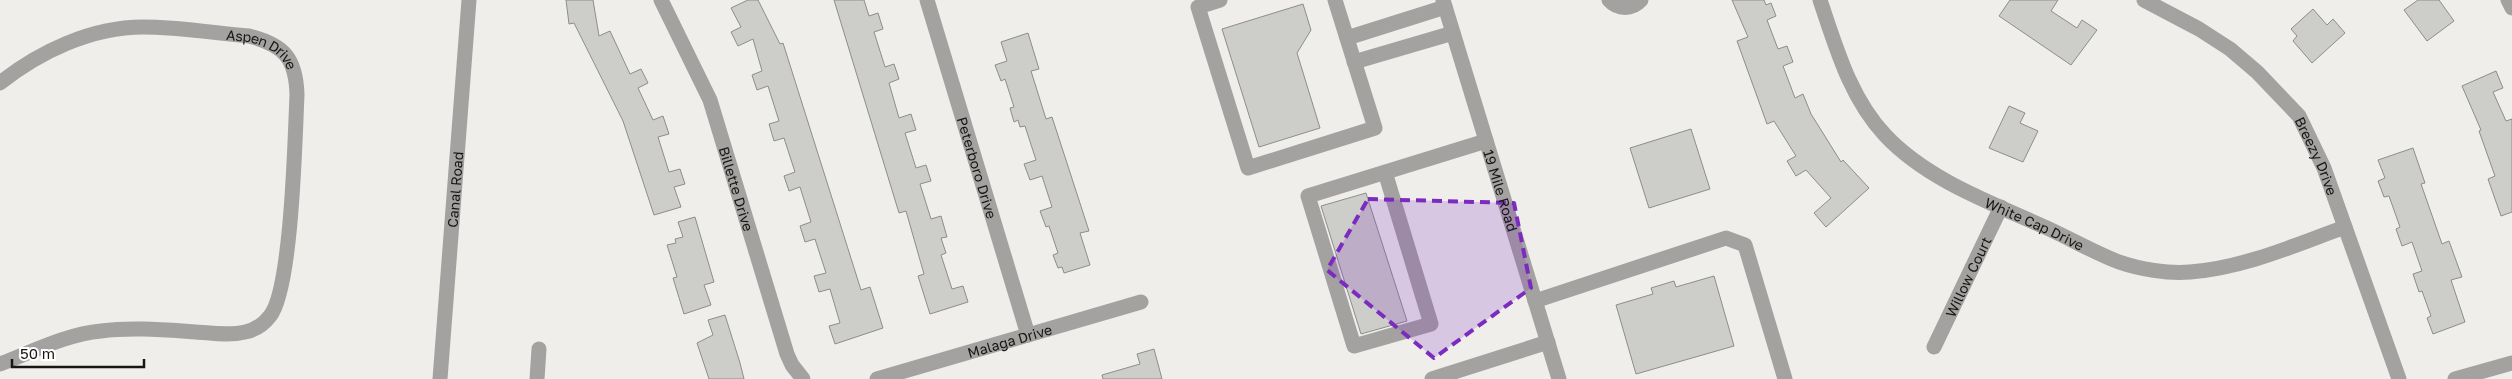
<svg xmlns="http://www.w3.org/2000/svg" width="2512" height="379" font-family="'Golos Text',sans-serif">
	<rect width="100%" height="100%" fill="#efeeeb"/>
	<!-- building -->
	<path fill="#cdcdca" stroke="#8d8d8a" d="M566 0H593L599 36 610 31 630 74 641 69 648 83 638 88 653 120 663 116 669 134 658 137 669 172 680 169 685 184 674 187 681 207 654 215 623 121 574 23 569 24Z
		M748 0H758L780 44 783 43 861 290 870 287 883 328 835 344 829 326 840 323 830 289 819 292 814 276 826 273 815 239 805 242 800 226 811 222 800 187 789 191 784 176 795 172 784 138 774 141 769 124 779 121 768 86 757 90 752 75 762 71 753 39 738 46 731 32 741 27 731 8Z
		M834 0H864L869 16 878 13 883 29 874 32 885 67 894 64 899 79 889 83 899 118 911 114 916 130 905 133 916 168 926 165 931 181 920 184 931 219 941 216 947 237 941 238 946 253 941 255 952 289 963 286 968 302 930 314 918 276 924 274 906 211 899 213Z
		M1732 0H1764L1766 5 1771 3 1776 16 1767 20 1778 49 1787 46 1793 62 1783 66 1795 98 1803 94 1811 114 1841 162 1843 160 1869 188 1826 227 1814 213 1831 198 1806 170 1796 176 1787 161 1796 156 1774 121 1767 124 1737 41 1748 37Z
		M2010 0H2058L2051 11 2077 28 2082 20 2097 30 2071 65 1999 16Z
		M2418 0H2439L2454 21 2427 41 2404 10Z
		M1303 4 1311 30 1297 53 1320 128 1259 147 1222 29Z
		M2313 9 2327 25 2333 19 2345 33 2312 63 2293 41 2297 36 2291 29Z
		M1028 33 1039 69 1031 71 1046 119 1052 117 1089 231 1080 233 1090 265 1064 273 1062 267 1058 268 1053 255 1058 253 1049 226 1046 227 1040 211 1052 207 1042 176 1030 180 1024 164 1036 160 1025 126 1020 127 1018 120 1014 122 1010 108 1014 107 1005 79 1001 81 995 65 1007 61 1001 42Z
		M2496 71 2503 88 2493 92 2506 121 2512 119V212L2501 216 2488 179 2495 176 2479 131 2481 130 2462 86Z
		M2009 106 2025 113 2020 123 2038 131 2023 162 1989 148Z
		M1691 129 1710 189 1649 208 1630 148Z
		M2413 148 2425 183 2421 184 2442 244 2449 241 2462 277 2451 280 2465 322 2433 334 2427 318 2431 316 2422 291 2419 292 2413 274 2422 271 2412 242 2402 246 2396 229 2400 227 2389 196 2384 197 2378 181 2385 178 2378 160Z
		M1366 193 1407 321 1361 334 1321 206Z
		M695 217 714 282 704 285 711 305 684 314 673 278 677 277 667 245 676 243 675 239 683 237 678 222Z
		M1714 276 1734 346 1636 374 1616 305 1653 294 1651 288 1674 281 1676 287Z
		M725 315 740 363 744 379H709L697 343 713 335 708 320Z
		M1154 349 1162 379H1103L1102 375 1140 364 1137 354Z"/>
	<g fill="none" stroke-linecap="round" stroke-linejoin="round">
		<!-- minor -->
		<g stroke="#a4a2a1" stroke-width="15">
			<path id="s1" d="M661 0 710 100 787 354 792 365 803 379"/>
			<path id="s2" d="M927 0 1028 335"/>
			<path d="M1220 0 1198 7 1248 168 1375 128 1335 0"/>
			<path id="s3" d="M1443 0 1559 379"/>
			<path d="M1609 0C1618 10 1632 10 1641 0"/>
			<path id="s4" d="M1820 0C1836 47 1850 98 1885 135 1927 180 1992 203 2047 228 2071 239 2095 253 2119 262 2139 269 2168 274 2190 272 2244 268 2295 245 2345 227"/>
			<path id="s5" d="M2144 0 2199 29 2230 49 2257 72 2299 116 2324 168 2399 379"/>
			<path d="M2508 0 2512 8"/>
			<path d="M1347 38 1445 7"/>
			<path d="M1354 62 1453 33"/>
			<path id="s6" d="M0 83C39 52 91 27 143 27 178 27 214 33 249 36 284 45 296 58 297 95 295 136 292 289 270 316 264 324 255 330 245 332 229 336 212 333 196 332 165 330 132 327 101 331 67 334 32 352 0 364"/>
			<path d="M1385 172 1431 324 1354 346 1308 196 1486 141"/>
			<path d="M1535 301 1726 238 1745 245 1785 379"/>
			<path id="s7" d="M1934 347 2001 207"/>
			<path id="s8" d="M440 379 469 0"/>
			<path d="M537 379 539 349"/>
			<path id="s9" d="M877 379 1141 302"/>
			<path d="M1432 379 1548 342"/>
			<path d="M2455 379 2512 363"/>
		</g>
	</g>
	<!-- marked area -->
	<path fill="#7b2cbf" fill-opacity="0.2" stroke="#7b2cbf" stroke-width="4" stroke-dasharray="10 6" stroke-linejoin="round" d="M1368 199 1514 203 1531 288 1434 358 1327 270Z"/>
	<g text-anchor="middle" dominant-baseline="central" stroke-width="4.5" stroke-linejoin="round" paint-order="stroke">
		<!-- street labels -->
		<g font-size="14" fill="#171615" stroke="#fff">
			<text stroke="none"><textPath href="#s6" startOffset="280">Aspen Drive</textPath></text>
			<text stroke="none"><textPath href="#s5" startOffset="239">Breezy Drive</textPath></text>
			<text stroke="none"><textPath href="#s2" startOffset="175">Peterboro Drive</textPath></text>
			<text stroke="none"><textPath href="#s1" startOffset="204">Billette Drive</textPath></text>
			<text stroke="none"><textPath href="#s8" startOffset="190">Canal Road</textPath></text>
			<text stroke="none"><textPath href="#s3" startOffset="199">19 Mile Road</textPath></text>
			<text stroke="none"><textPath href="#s4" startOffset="326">White Cap Drive</textPath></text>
			<text stroke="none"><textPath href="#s7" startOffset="78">Willow Court</textPath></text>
			<text stroke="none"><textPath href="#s9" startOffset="138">Malaga Drive</textPath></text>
		</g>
	</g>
	<!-- scale -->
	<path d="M12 359v8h132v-8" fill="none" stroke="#171615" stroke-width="2.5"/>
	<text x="20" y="359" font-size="15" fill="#171615" stroke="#ffffff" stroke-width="4" paint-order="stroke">50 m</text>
</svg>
